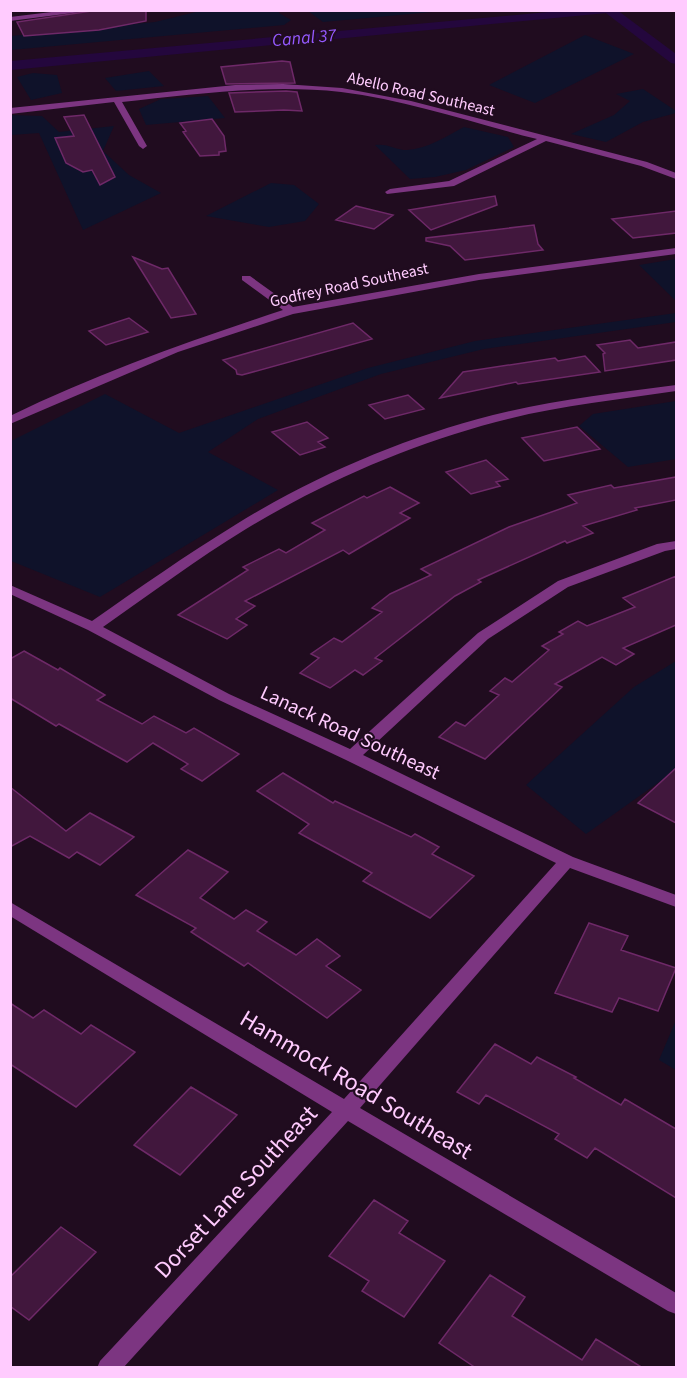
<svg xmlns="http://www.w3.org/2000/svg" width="687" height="1378" font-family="'Source Sans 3',sans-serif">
	<rect width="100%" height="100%" fill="#200c1f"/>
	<!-- green -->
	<path fill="#0f122a" d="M200 11H280L279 13 291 20 284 25 11 50V36L155 22Z
		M308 11H443L323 22Z
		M585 35 634 54 535 103 489 85Z
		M149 71 164 86 116 91 105 78Z
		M33 73 57 75 62 93 31 100 17 77Z
		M643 89 676 111V113L643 122 606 142 571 134 614 115 630 101 616 94Z
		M208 96 225 118 146 125 139 109 161 99Z
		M11 115 42 116 59 132 114 126 103 151 129 175 161 193 83 230 39 133 11 135Z
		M464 127 508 137 514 147 466 170 435 177 410 179 375 145C387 143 396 150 407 150 427 149 447 136 464 127Z
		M271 183 294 185 319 204 305 221 269 227 206 216Z
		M676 259V301L639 265Z
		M676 313V322L484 349 381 374 258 419 208 452 278 490 100 597 11 561V441L105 394 179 433 368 368 475 341Z
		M676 401V459L628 467 579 426 593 414Z
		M676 661V770L586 834 526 785 634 687Z
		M676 1020V1070L659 1060Z"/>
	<!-- water -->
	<path fill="#24073d" d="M559 11H628L11 70V61Z"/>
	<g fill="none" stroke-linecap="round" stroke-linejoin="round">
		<!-- canal -->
		<path fill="#24073d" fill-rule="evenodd" d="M602 10H617L676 54V64L671 63Z"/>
	</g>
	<!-- building -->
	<path fill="#41173d" stroke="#6e2968" stroke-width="1.5" d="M98 10H146V21L99 30 24 36 17 22Z
		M282 61 290 62 295 83 226 84 221 67Z
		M286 91 297 92 302 111 284 110 235 112 229 93Z
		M84 115 115 177 100 185 92 170 83 172 66 163 55 138 74 136 64 117Z
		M212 119 224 136 226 151 219 152V155L200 156 183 132 186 131 180 123Z
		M495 196 497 205 431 230 409 210Z
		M356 206 393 215 374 229 336 220Z
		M676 211V233L633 238 612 219Z
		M534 225 538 244 543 250 465 260 450 246 426 241V238Z
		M133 257 162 269 168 268 196 314 171 318Z
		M129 318 148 332 106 345 89 331Z
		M353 323 372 339 242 375 237 374 236 370 223 360Z
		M630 340 638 348 676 342V360L605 371 603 354 605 353 597 345Z
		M585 356 600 372 518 384 516 382 440 398 463 372 555 358 558 361Z
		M408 395 424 409 385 419 369 405Z
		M307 422 328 438 318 442 325 447 300 455 272 432Z
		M577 427 600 449 544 461 522 438Z
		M486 460 508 479 496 482 500 486 471 494 446 472Z
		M676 477V500L635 508 637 510 583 526 593 533 567 543 565 541 478 580 481 582 455 596 375 658 382 661 363 675 355 670 330 688 300 673 319 658 311 654 334 638 342 642 382 612 372 608 390 594 431 575 421 569 509 527 577 503 568 495 611 485 614 488Z
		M390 487 419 503 400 513 410 518 349 554 343 550 245 601 255 606 236 619 247 625 227 639 178 615 248 570 243 567 279 549 286 553 325 530 312 523 364 496 367 498Z
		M676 576V625L623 648 634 654 616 665 602 657 555 684 562 687 485 759 439 737 456 722 465 726 499 695 490 691 505 678 512 682 549 650 542 646 563 634 559 632 578 621 587 626 635 607 623 598Z
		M24 651 58 670 60 668 105 695 97 700 142 724 154 716 186 733 194 728 239 754 202 781 181 769 188 764 153 743 127 762 59 724 56 726 10 698V659Z
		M676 768V823L638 803Z
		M283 773 333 803 335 801 411 837 415 834 439 847 432 854 474 876 430 918 363 881 372 873 299 833 309 824 257 791Z
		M10 787 66 831 90 813 134 837 100 865 77 852 69 858 30 836 10 847Z
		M188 850 228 872 200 898 234 919 246 910 267 922 257 931 296 955 317 939 340 956 326 966 361 990 327 1018 248 963 244 966 191 932 196 928 136 895Z
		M589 923 628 936 621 950 676 968 658 1011 619 998 612 1012 555 993Z
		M10 1003 33 1018 44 1010 81 1034 91 1025 135 1052 76 1107 10 1064Z
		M495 1044 531 1064 537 1057 576 1077 574 1078 621 1105 625 1099 676 1129V1198L595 1148 587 1158 555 1139 559 1134 486 1095 479 1104 457 1092Z
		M191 1087 237 1115 180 1175 134 1145Z
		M374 1200 408 1221 399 1233 445 1261 404 1317 362 1291 369 1281 329 1256Z
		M61 1227 96 1252 29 1320 10 1306V1277Z
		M490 1275 525 1297 512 1316 582 1360 596 1339 643 1368H476L439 1343Z"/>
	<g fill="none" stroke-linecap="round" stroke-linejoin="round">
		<!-- minor -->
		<path fill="#7c3581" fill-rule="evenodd" d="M68 10H96L10 21V17Z
			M283 84 342 88 411 101 647 162 676 173V179L641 166 546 141 454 186 387 194 385 192 390 189 449 181 537 139C473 123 407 100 341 92 268 84 195 94 122 102L147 146 143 149 139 146 114 102 10 114V108L235 85Z
			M676 248V254L479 280 293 314 178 352 10 424V416C98 373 190 341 283 310L242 280V276H250L293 307 479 274Z
			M676 385V391C616 400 555 406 496 422 409 445 324 482 246 529 197 559 150 594 103 627L229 694 350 749 478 633 558 581 657 544 676 541V549L665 551 568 587 488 639 363 755 573 857 676 895V907L570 868 360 1108 676 1293V1314L668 1311 348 1121 123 1368H97L100 1361 332 1112 10 916V902L344 1099 556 863 346 760 219 700 88 630 10 594V585L92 621C139 588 186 555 235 525 314 476 403 438 493 415 553 400 615 393 676 385Z"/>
	</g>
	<g text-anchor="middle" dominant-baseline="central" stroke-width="4.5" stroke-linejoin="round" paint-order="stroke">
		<!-- far-street labels -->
		<g font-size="16" fill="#ffcbfe" stroke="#200c1f">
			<text transform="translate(421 94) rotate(13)">Abello Road Southeast</text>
			<text transform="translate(349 285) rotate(-12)">Godfrey Road Southeast</text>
		</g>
		<!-- far-water labels -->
		<g font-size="18" font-style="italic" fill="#9559ff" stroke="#200c1f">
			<text transform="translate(304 38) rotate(-5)">Canal 37</text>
		</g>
		<!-- street labels -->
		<g font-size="20" fill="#ffcbfe" stroke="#200c1f">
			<text transform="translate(350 733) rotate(25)">Lanack Road Southeast</text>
		</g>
		<!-- near-street labels -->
		<g font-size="24" fill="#ffcbfe" stroke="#200c1f">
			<text transform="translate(356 1085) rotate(31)">Hammock Road Southeast</text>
			<text transform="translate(236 1192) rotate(-47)">Dorset Lane Southeast</text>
		</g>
	</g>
	<!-- border -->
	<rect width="687" height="1378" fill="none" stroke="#ffcbfe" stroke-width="24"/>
</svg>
